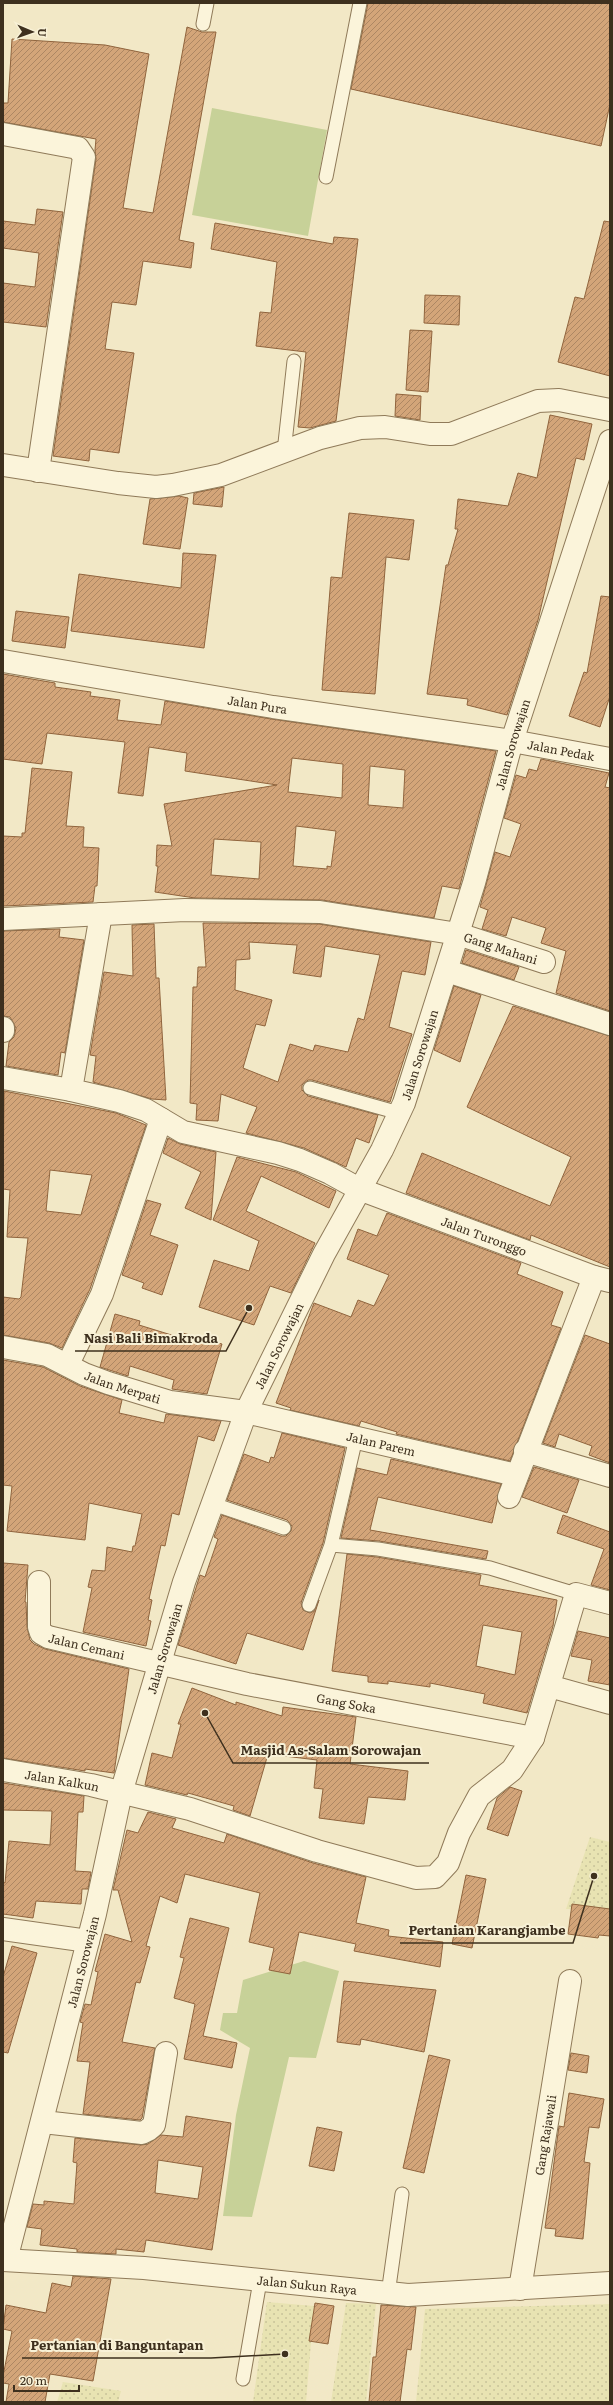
<svg xmlns="http://www.w3.org/2000/svg" width="613" height="2405" font-family="Literata,serif">
	<defs>
		<pattern id="farmland-dots" width="8" height="8" patternUnits="userSpaceOnUse"><rect width="8" height="8" fill="#e8e3b2"/><path d="M2 2h.1M6 6h.1" fill="none" stroke="#c8c399" stroke-width="1.8" stroke-linecap="round"/></pattern>
		<pattern id="building-hatch" width="6" height="6" patternUnits="userSpaceOnUse"><rect width="6" height="6" fill="#d3a579"/><path d="M-1 1l2-2M0 6l6-6M5 7l2-2" fill="none" stroke="#ad8763"/></pattern>
	</defs>
	<rect width="100%" height="100%" fill="#f2e8c6"/>
	<!-- farmland -->
	<path fill="url(#farmland-dots)" d="M590 1837 610 1842V1911L566 1909Z
		M267 2302 314 2306 306 2402H253Z
		M346 2303 376 2304 366 2402H331Z
		M610 2304V2402H416L425 2309Z
		M63 2382 121 2391 118 2402H57Z"/>
	<!-- grass -->
	<path fill="#c7d198" d="M212 108 327 130 308 236 192 215Z
		M304 1961 339 1971 316 2058 289 2057 252 2217 223 2216 236 2115 250 2048 220 2030 223 2013H237L243 1980Z"/>
	<!-- building -->
	<path fill="url(#building-hatch)" stroke="#90643d" fill-rule="evenodd" d="M368 3H610V104L601 146 351 89Z
		M187 27 202 32H216L179 240 194 243 191 268 143 261 136 305 112 302 105 349 134 353 119 453 90 449 89 461 53 456 96 159 95 150 96 139 3 122V103H8L12 39 105 45 149 54 123 208 153 213Z
		M37 209 63 212 46 327 3 322V283L35 287 39 253 3 248V221L35 225Z
		M604 221 610 222V376L558 362 575 297 584 299Z
		M215 223 333 244 334 237 358 239 336 421 310 428 298 427 306 352 256 346 260 312 271 313 277 262 211 249Z
		M425 295 460 296 459 325 424 323Z
		M410 330 432 331 428 392 406 390Z
		M396 394 421 396 420 420 395 416Z
		M550 415 592 424 584 460 576 458 538 620 507 715 467 705 468 699 427 694 446 565H448L458 529H455L458 499 508 506 518 473 537 478Z
		M224 487 222 507 193 504 194 493Z
		M179 496 188 498 180 549 143 544 150 499Z
		M349 513 414 520 409 560 386 557 375 694 322 690 331 577 342 578Z
		M183 553 216 555 204 648 71 631 79 574 181 588Z
		M601 596 610 597V696L600 727 569 716 584 672 587 673Z
		M16 611 69 617 65 648 12 641Z
		M3 674 55 683V687L91 692 90 696 120 700 117 720 161 725 165 701 271 719 496 751 459 889 442 886 434 918 322 900 195 898 155 892 158 866H156L157 845 172 846 164 804 277 785 185 771 187 753 149 747 143 796 118 793 125 742 47 733 42 764 3 759ZM292 758 343 764 342 798 288 792ZM370 766 405 770 403 808 368 805ZM296 826 336 831 331 867 327 866V869L293 866ZM214 839 261 842 259 879 211 875Z
		M541 759 609 773 605 787 610 788V1011L556 993 566 951 541 943 546 928 512 917 506 936 482 929 488 910 480 907 495 852 510 857 521 824 504 818 516 775 526 778 529 769 537 771Z
		M32 768 72 772 66 826 84 827 83 847 99 848 97 886H95L93 902 3 906V836L22 837V833H25Z
		M203 923 319 924 431 942 425 975 402 971 389 1027 412 1034 390 1102 312 1080H308L302 1085V1090L308 1096 378 1115 369 1143 356 1138 346 1167 304 1148 246 1133 257 1107 221 1094 218 1121 196 1120 197 1104 190 1103 193 987H197L198 967H206ZM249 942 297 945 293 973 321 977 325 946 380 955 364 1020 358 1018 348 1052 315 1045 313 1051 290 1044 278 1082 243 1068 256 1024 265 1026 272 1000 235 990 236 960 250 959Z
		M154 924 156 978H159L166 1100 152 1099 93 1082 96 1056 90 1055 104 972 133 976 132 925Z
		M60 929 59 937 84 940 65 1053 61 1052 58 1075 6 1066 9 1042 14 1037 16 1028 10 1017 3 1016V931Z
		M466 950 519 967 514 980 462 963Z
		M454 986 481 995 460 1062 434 1050Z
		M513 1006 610 1036V1267L531 1235 530 1240 406 1193 422 1153 550 1206 571 1157 467 1107Z
		M4 1091 116 1113 146 1125 90 1289 62 1348 49 1343 3 1335V1297L19 1299 21 1297 28 1238 7 1237 10 1190 3 1189ZM50 1170 92 1175 81 1215 46 1211Z
		M168 1138 180 1144 216 1152 211 1220 185 1208 201 1172 163 1153Z
		M237 1157 296 1172 336 1191 329 1208 261 1176 246 1211 315 1243 291 1293 270 1286 254 1325 199 1307 214 1260 249 1271 259 1241 213 1220Z
		M147 1200 161 1204 150 1235 178 1245 162 1295 142 1288 144 1283 122 1275Z
		M387 1213 521 1263 517 1274 563 1292 551 1325 561 1328 510 1461 396 1434 397 1432 361 1421 359 1426 290 1410 291 1408 276 1403 314 1303 351 1317 358 1300 374 1306 389 1275 347 1259 358 1229 377 1236Z
		M115 1314 140 1321 139 1325 178 1337 179 1332 222 1344 207 1394 172 1389 174 1380 130 1366 128 1376 100 1367Z
		M585 1335 610 1344V1463L589 1455 592 1446 559 1434 555 1447 543 1443Z
		M3 1360 43 1367 80 1386 122 1400 119 1413 164 1423 166 1414 221 1421 214 1441 198 1436 179 1515 172 1513 165 1546 161 1545 149 1599 152 1600 148 1620 151 1621 146 1646 83 1632 92 1588 88 1587 92 1570 105 1571 107 1547 132 1552 133 1546H135L142 1514 89 1503 85 1540 7 1531 12 1486 3 1485Z
		M282 1433 345 1448 323 1543 301 1603 303 1610 310 1613 314 1611 319 1600 303 1650 247 1633 236 1664 178 1645 200 1575 205 1577 218 1539 214 1537 222 1515 281 1536H286L291 1531 292 1526 287 1520 227 1500 244 1454 269 1463 271 1457 274 1458Z
		M391 1459 501 1484 492 1523 378 1497 370 1530 488 1551 486 1559 379 1541 341 1538 357 1468 387 1475Z
		M534 1467 579 1480 567 1513 522 1497Z
		M563 1515 610 1532V1590L591 1585 604 1549 557 1533Z
		M347 1554 377 1557 481 1575 479 1585 557 1600 553 1626 527 1713 483 1703 485 1694 430 1683V1687L388 1681V1684L368 1682V1676L332 1671ZM483 1625 522 1632 515 1675 476 1666Z
		M3 1563 28 1565 25 1602H26L27 1627 30 1640 34 1644 45 1649 129 1669 114 1773 85 1769V1771L3 1758Z
		M578 1631 610 1638V1685L588 1681 592 1660 571 1656Z
		M192 1688 236 1705V1702L282 1716 283 1707 356 1717 350 1764 408 1771 405 1800 368 1797 364 1824 319 1818 323 1789 314 1788 317 1760 268 1754 250 1816 233 1810 234 1806 188 1793 187 1795 145 1785 152 1753 172 1758 181 1724H178Z
		M3 1783 84 1796 83 1812H78L75 1871 91 1872 88 1889H82L81 1904 36 1901 33 1918 3 1914V1882L5 1883 9 1841 50 1845 52 1811 3 1810Z
		M510 1787 522 1791 508 1836 487 1829 497 1798Z
		M148 1812 176 1819 172 1828 224 1843 227 1834 313 1863 366 1877 356 1923 389 1930 388 1936 443 1942 440 1967 354 1951 356 1944 299 1932 290 1974 269 1970 274 1948 249 1942 260 1893 185 1874 177 1903 160 1896 146 1946 150 1947 140 1983 136 1982 122 2042 155 2048 142 2118 140 2120 83 2114 90 2062 77 2061 83 2023 80 2022 85 2004 91 2005 98 1972 95 1971 105 1934 132 1942 118 1890H113L127 1830 138 1833Z
		M466 1875 486 1879 472 1948 452 1944Z
		M572 1904 610 1909V1936L599 1935 598 1938 568 1934Z
		M190 1918 229 1928 203 2036 237 2043 232 2068 184 2059 195 2004 174 1998 184 1958 180 1957Z
		M12 1946 37 1953 8 2053 3 2052V1977Z
		M344 1981 436 1990 424 2052 361 2039 360 2045 337 2042Z
		M571 2053 589 2056 587 2073 568 2070Z
		M429 2055 450 2060 424 2173 403 2168Z
		M569 2093 604 2099 599 2128 589 2127 584 2162 590 2163 583 2239 555 2236 556 2229 545 2228 559 2126 564 2127Z
		M186 2116 231 2123 212 2250 146 2240 144 2252 116 2249V2254L77 2252V2249L40 2245 42 2229 27 2227 33 2204 44 2205V2201L74 2204 77 2163 73 2162 75 2138 141 2145 148 2144 161 2135 183 2137ZM158 2160 203 2167 198 2199 155 2193Z
		M317 2127 342 2132 334 2171 309 2166Z
		M73 2276 111 2279 93 2381 50 2374 45 2402H6L9 2384 3 2383V2376L12 2331 3 2329 6 2305 46 2313 52 2283 71 2287Z
		M315 2303 334 2306 328 2344 309 2341Z
		M381 2305 416 2307 411 2350 407 2349 400 2402H369L373 2357H376Z"/>
	<g fill="none" stroke-linecap="round" stroke-linejoin="round">
		<defs>
			<path id="service" d="M203 24 207 3
				M326 177 360 3
				M284 452 294 361
				M310 1088 399 1113
				M213 1504 284 1528
				M331 1545 378 1549 490 1568 576 1594
				M309 1605 331 1545 356 1438
				M388 2294 402 2194
				M243 2379 260 2281"/>
			<g id="minor">
				<path d="M3 134 78 148 84 157 38 471"/>
				<path d="M3 465 118 483 156 487 173 485 221 475 320 438 360 428 385 427 430 434H451L538 401 559 400 610 410"/>
				<path id="s1" d="M3 661 273 707 512 741 610 759"/>
				<path id="s2" d="M101 914 71 1090 119 1101 146 1110 183 1132 278 1153 300 1160 330 1173 359 1189 594 1277 610 1281"/>
				<path id="s3" d="M3 919 185 910 320 912 458 934 544 962"/>
				<path d="M447 971 610 1024"/>
				<path d="M3 1031V1028"/>
				<path d="M3 1078 71 1090"/>
				<path id="s4" d="M3 1347 47 1355 84 1374 108 1383 170 1402 246 1412 516 1475"/>
				<path d="M68 1364 102 1294 161 1119"/>
				<path d="M525 1451 610 1476"/>
				<path d="M509 1497 594 1277"/>
				<path id="s5" d="M39 1582V1627L41 1633 48 1637 247 1684 533 1738"/>
				<path d="M549 1686 610 1703"/>
				<path id="s6" d="M3 1770 91 1785 190 1809 317 1851 416 1878 435 1877 448 1863 459 1833 479 1796 512 1770 533 1738 576 1594 610 1603"/>
				<path d="M3 1929 88 1941"/>
				<path d="M43 2122 142 2133 148 2130 154 2125 166 2053"/>
				<path id="s7" d="M6 2260 95 1914 121 1793 184 1582 246 1412 324 1254 382 1150 404 1103 474 883 512 741 610 441"/>
				<path id="s8" d="M520 2289 570 1981"/>
			</g>
			<g id="tertiary">
				<path id="s9" d="M3 2260 144 2268 408 2295 610 2283"/>
			</g>
		</defs>
		<!-- service casing -->
		<use href="#service" stroke="#8f7a59" stroke-width="15"/>
		<!-- minor casing -->
		<use href="#minor" stroke="#8f7a59" stroke-width="24"/>
		<!-- tertiary casing -->
		<use href="#tertiary" stroke="#8f7a59" stroke-width="24"/>
		<!-- service -->
		<use href="#service" stroke="#fbf4da" stroke-width="13"/>
		<!-- minor -->
		<use href="#minor" stroke="#fbf4da" stroke-width="22"/>
		<!-- tertiary -->
		<use href="#tertiary" stroke="#fbf4da" stroke-width="22"/>
	</g>
	<g text-anchor="middle" dominant-baseline="central" stroke-width="4" stroke-linejoin="round" paint-order="stroke">
		<!-- street labels -->
		<g font-size="12" fill="#3e301e" stroke="#f8f1d6">
			<text stroke="none"><textPath href="#s1" startOffset="258">Jalan Pura</textPath></text>
			<text stroke="none"><textPath href="#s7" startOffset="1604">Jalan Sorowajan</textPath></text>
			<text stroke="none"><textPath href="#s1" startOffset="565">Jalan Pedak</textPath></text>
			<text stroke="none"><textPath href="#s3" startOffset="502">Gang Mahani</textPath></text>
			<text stroke="none"><textPath href="#s7" startOffset="1280">Jalan Sorowajan</textPath></text>
			<text stroke="none"><textPath href="#s2" startOffset="619">Jalan Turonggo</textPath></text>
			<text stroke="none"><textPath href="#s7" startOffset="956">Jalan Sorowajan</textPath></text>
			<text stroke="none"><textPath href="#s4" startOffset="127">Jalan Merpati</textPath></text>
			<text stroke="none"><textPath href="#s4" startOffset="392">Jalan Parem</textPath></text>
			<text stroke="none"><textPath href="#s5" startOffset="99">Jalan Cemani</textPath></text>
			<text stroke="none"><textPath href="#s7" startOffset="632">Jalan Sorowajan</textPath></text>
			<text stroke="none"><textPath href="#s5" startOffset="365">Gang Soka</textPath></text>
			<text stroke="none"><textPath href="#s6" startOffset="60">Jalan Kalkun</textPath></text>
			<text stroke="none"><textPath href="#s7" startOffset="308">Jalan Sorowajan</textPath></text>
			<text stroke="none"><textPath href="#s8" startOffset="156">Gang Rajawali</textPath></text>
			<text stroke="none"><textPath href="#s9" startOffset="305">Jalan Sukun Raya</textPath></text>
		</g>
	</g>
	<!-- callouts -->
	<path fill="none" stroke="#3e301e" stroke-width="1.5" d="M249 1308L226 1351H75M205 1713L233 1763H429M594 1876L573 1943H400M285 2354L211 2358H22"/>
	<g fill="#3e301e" stroke="#f8f1d6" stroke-width="1.5">
		<circle cx="249" cy="1308" r="4"/>
		<circle cx="205" cy="1713" r="4"/>
		<circle cx="594" cy="1876" r="4"/>
		<circle cx="285" cy="2354" r="4"/>
	</g>
	<g font-size="13" text-anchor="middle" font-weight="bold" fill="#3e301e" stroke="#f8f1d6" stroke-width="4" stroke-linejoin="round" paint-order="stroke">
		<text x="151" y="1343">Nasi Bali Bimakroda</text>
		<text x="331" y="1755">Masjid As-Salam Sorowajan</text>
		<text x="487" y="1935">Pertanian Karangjambe</text>
		<text x="117" y="2350">Pertanian di Banguntapan</text>
	</g>
	<!-- border -->
	<rect width="613" height="2405" fill="none" stroke="#3e301e" stroke-width="8"/>
	<!-- north arrow -->
	<g transform="translate(32 32) rotate(92)" stroke="#f8f1d6" stroke-width="3" paint-order="stroke">
	<path d="M0-3L7 15L0 10L-7 15Z" fill="#3e301e"/>
	<text y="-6" font-size="11" font-weight="bold" text-anchor="middle" fill="#3e301e">U</text>
	</g>
	<!-- scale -->
	<path d="M14 2385v6h65v-6" fill="none" stroke="#3e301e" stroke-width="2"/>
	<text x="20" y="2385" font-size="12" fill="#3e301e" stroke="#f8f1d6" stroke-width="3" paint-order="stroke">20 m</text>
</svg>
